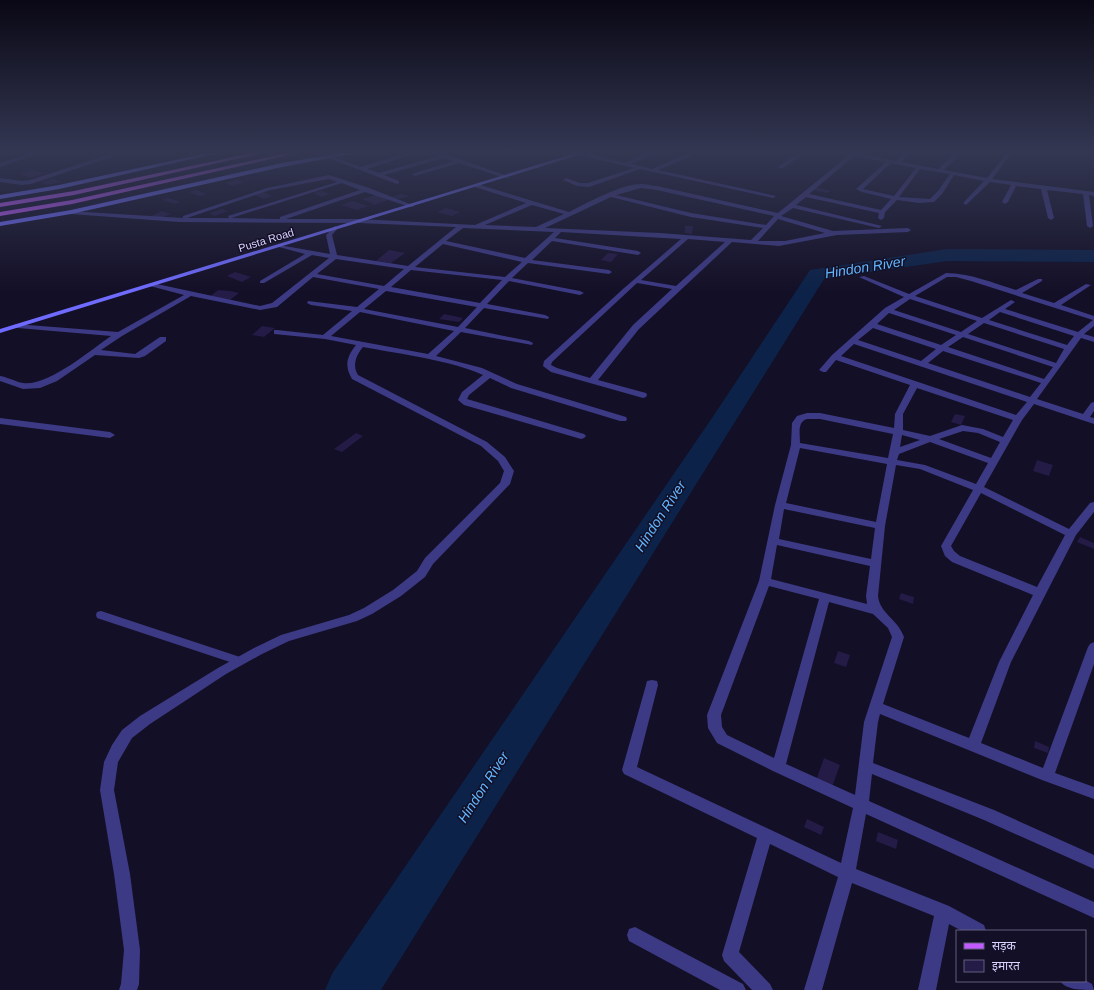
<svg xmlns="http://www.w3.org/2000/svg" width="1094" height="990" font-family="Helvetica,'Noto Sans Devanagari',sans-serif">
	<rect width="100%" height="100%" fill="#130f26"/>
	<g fill="none" stroke-linecap="round" stroke-linejoin="round">
		<!-- river -->
		<path fill="#0c2248" fill-rule="evenodd" d="M947 249 1094 250V262L947 261 824 279 381 990H325L333 972 714 415 810 270Z"/>
	</g>
	<!-- building -->
	<path fill="#241b47" d="M1012 153H1023L1029 154 1026 159 1010 156Z
		M33 170 44 173 31 178 19 174Z
		M54 179 61 182 47 185 41 182Z
		M235 180 244 182 233 186 225 183Z
		M817 187 831 191 827 193 813 190Z
		M196 190 207 194 199 196 189 192Z
		M321 191 330 194 322 197 313 193Z
		M263 192 272 196 264 199 255 195Z
		M401 194 409 196 399 199 392 197Z
		M376 195 389 200 375 205 362 199Z
		M168 198 181 202 175 204 162 200Z
		M352 201 368 206 357 210 341 205Z
		M446 208 460 212 452 216 437 212Z
		M222 209 228 211 215 216 209 213Z
		M162 211 171 214 160 218 151 216Z
		M685 226H693L692 234 685 233Z
		M389 250 405 253 391 263 376 261Z
		M608 253 618 254 611 262 601 260Z
		M235 272 251 277 242 282 227 276Z
		M218 290 230 291 239 293 230 300 209 297Z
		M444 314 463 318 459 322 439 319Z
		M262 326 275 328 264 337 252 335Z
		M955 414 965 416 961 425 951 422Z
		M356 433 363 436 342 452 334 449Z
		M1037 460 1053 465 1049 476 1033 471Z
		M1080 537 1094 543V549L1077 542Z
		M901 593 914 597 913 604 899 599Z
		M838 651 850 655 846 667 834 663Z
		M1035 741 1049 747 1048 753 1034 748Z
		M824 758 840 765 832 787 816 780Z
		M807 819 824 827 821 835 804 827Z
		M878 832 898 840 896 849 876 841Z"/>
	<g fill="none" stroke-linecap="round" stroke-linejoin="round">
		<!-- lane -->
		<path fill="#3d3a85" fill-rule="evenodd" d="M101 611 243 658 245 661 243 664 239 665 97 618 96 615 97 612Z"/>
		<!-- street -->
		<path fill="#3d3a85" fill-rule="evenodd" d="M31 153H40L0 167V163Z
			M114 153H123L31 184 22 185 0 182V178L22 181 30 180Z
			M188 153H193L194 154 191 156Z
			M407 153H416L367 169 379 173 439 156 437 153H442L510 177 505 178 459 163 415 176 412 174 454 161 444 158 384 175 399 181V183L397 184 326 157 331 156 361 167Z
			M580 153H586L625 163 646 153H653L631 164 652 169 689 153H694V155L658 170 776 196 773 198 640 169 589 187 577 186 563 180 566 178 580 183H588L634 168 580 155Z
			M799 153H805L783 168H779V166Z
			M843 153H856L896 161 905 153H910L901 162 938 169 956 153H962L944 170 987 178 1007 153H1012L992 179 1094 192V196L1089 195 1093 226 1090 228 1087 226 1083 194 1047 190 1054 218 1051 220 1048 218 1041 189 1016 186 1008 202 1005 204 1002 202 1011 185 990 182 966 205 963 203 964 202 984 181 954 175 942 194 934 202 919 203 897 200 885 212 884 218 881 220 878 218 879 213 806 197 796 205 882 226 879 228 793 208 781 216 833 231 908 228 911 230 908 232 837 235 779 246 732 242 639 329 598 380 646 393 647 395 646 397 643 398 551 372 543 366 544 361 623 289 681 239 561 232 555 238 638 251 641 253 638 255 552 241 532 260 609 270 612 272 609 274 528 263 512 278 580 291 584 293 580 295 509 281 487 304 545 315 549 317 548 319 484 308 465 328 529 341 533 343 532 345 461 332 436 356 482 368 517 384 626 417 627 419 626 421H620L511 388 490 378 469 395 467 399 584 434 586 436 584 438 581 439 464 405 458 400 462 392 483 375C450 360 400 354 363 347 356 355 352 366 358 375L487 442 505 457 514 471 510 484 433 564 425 577 401 596 372 614 357 621 289 641 262 654 226 674 150 724 132 738 118 762 114 790 130 874 140 950 139 984 137 990H119L121 984 124 950 114 874 100 790 104 762 112 745 122 730 140 716 218 668 254 648 281 635 349 615 364 608 393 590 417 571 425 558 500 483 504 471 498 461 481 446 352 379C344 366 347 356 356 345L325 339 274 334V330H277L323 335 352 311 311 305 307 303 308 301 357 307 379 289 313 277 277 307 260 310 191 296 122 336 101 350 135 354 160 337H166V341L145 356 139 358 95 355 57 381 40 388 23 389 0 381V376C8 377 16 382 23 383 47 387 91 350 111 336L18 328H15V324L118 332 184 295 150 286V284L152 283 260 306 272 303 329 258 312 255 264 283H260V281L305 254 279 247V245L330 254 326 235 335 226 338 228 332 235 337 255 408 266 456 227 359 223 179 222 71 214 68 212 69 211 183 218V216L267 188 329 175 369 188 415 206 410 207 365 192 286 219H359L475 225 526 203 475 187 474 186 477 184 569 212C587 203 621 184 641 184 647 184 652 186 657 186L778 213 849 155ZM854 156 886 162 856 189 862 192 891 199 881 210 809 194ZM891 163 916 168 894 196 863 189ZM920 169 950 174 938 191 930 199 899 197ZM329 179 337 182 228 216 229 218H187L270 190ZM342 183 360 190 280 217V219L231 218ZM641 188 657 190 774 216 766 225 691 213 616 195ZM611 197 691 217 763 228 751 240 660 233 545 228ZM532 205 564 214 536 227 485 225ZM778 219 825 233 785 241H758ZM463 228 554 232 525 258 446 241ZM688 239 725 242 676 286 641 280ZM443 244 522 262 505 277 415 267ZM336 259 404 269 384 286 317 274ZM411 270 502 280 480 303 391 287ZM637 283 672 289 633 325 590 378 557 368 551 365 552 362ZM386 291 477 307 458 327 364 309ZM360 312 454 331 428 354 331 336Z
			M946 273C970 273 993 283 1016 290L1038 279H1042V281L1022 293 1054 303 1086 284 1091 285 1061 305 1094 316V326L1084 334 1094 337V342L1081 338 1037 399 1083 414 1091 403 1094 402V411L1090 417 1094 418V424L1034 404 1022 420 984 487 1069 529 1090 503 1094 502V512L1076 535 1011 662 981 743 1043 768 1088 647 1090 644 1094 642V664L1055 773 1094 787V799L1042 780 880 714 878 722 873 763 994 810 1094 855V869L984 820 872 774 869 801 1094 902V918L866 814 856 869 949 906 984 925 986 931H962L949 924 936 990H918L934 916 852 883 822 990H804L838 877 770 844 739 952 770 984 773 990H752L724 961 722 955 757 838 624 774 622 770 646 685 647 681 652 680 657 681 658 685 637 767 841 863 853 808 773 771 717 743 708 728 707 715 759 581 775 505 791 445 792 423 797 416 807 413H820L894 428 895 414 910 385 836 360 826 372H823L819 370 832 355 885 308 904 297 859 277 864 276 909 294ZM947 277H956L971 281 1093 320 1078 332 1005 309 1015 302 1011 300 982 318 915 296ZM910 299 977 321 961 332 894 310ZM1000 312 1074 336 1067 345 989 320ZM889 313 956 335 941 345 877 324ZM984 323 1064 349 1056 363 968 334ZM873 328 936 349 921 361 858 340ZM963 337 1053 367 1044 379 948 347ZM854 344 1027 402 1016 415 841 356ZM943 351 1041 383 1030 397 928 363ZM917 388 1013 420 1003 437 983 429 962 425 930 436 903 430V414ZM807 419H820L893 434 888 458 800 443C800 434 797 422 807 419ZM963 431 978 433 1000 442 991 458 939 439ZM902 435 920 440 900 447ZM930 442 988 463 976 484 925 465 897 460 899 454ZM800 448 887 464 876 522 786 503ZM896 465 920 469 973 490 941 546 945 556 952 562 1033 595 999 662 969 738 883 704 904 637C897 618 880 614 878 596L885 526ZM981 493 1065 535 1037 587 960 556 954 551 951 546ZM784 509 875 528 871 559 779 539ZM777 545 870 566 866 596 867 604 771 579ZM769 586 819 599 774 758 727 735 722 727 721 715ZM829 602 873 614 888 628 892 637 864 722 855 795 786 764Z
			M0 418 110 432 115 435 110 438 0 424Z
			M635 927 743 984 746 990H720L629 941 627 935 629 929Z
			M1085 980 1092 984 1094 990C1082 990 1066 990 1060 981Z"/>
		<!-- secondary -->
		<path fill="#6f6bff" fill-rule="evenodd" d="M208 153H219L59 189 0 199V195L59 185Z
			M342 153H356L282 167 71 214 0 226V222L71 210 282 163Z
			M576 153H585L0 333V329Z"/>
		<!-- primary -->
		<path fill="#c25bff" fill-rule="evenodd" d="M252 153H263L74 195 0 207V203L74 191Z
			M287 153H298L72 204 0 216V212L72 200Z"/>
	</g>
	<!-- sky -->
	<linearGradient id="sky" x2="0" y2="1"><stop stop-color="#0a0815"/><stop offset="0.52" stop-color="#333752"/><stop offset="1" stop-color="#333752" stop-opacity="0"/></linearGradient>
	<rect width="1094" height="292" fill="url(#sky)"/>
	<g text-anchor="middle" dominant-baseline="central" stroke-width="3" stroke-linejoin="round" paint-order="stroke">
		<!-- far-street labels -->
		<g font-size="11" fill="#d9d4ff" stroke="#130f26">
			<text transform="translate(266 240) rotate(-17)">Pusta Road</text>
		</g>
		<!-- water labels -->
		<g font-size="14" font-style="italic" fill="#62b6ff" stroke="#130f26">
			<text transform="translate(865 267) rotate(-9)">Hindon River</text>
			<text transform="translate(660 516) rotate(-57)">Hindon River</text>
			<text transform="translate(483 787) rotate(-57)">Hindon River</text>
		</g>
	</g>
	<!-- legend -->
	<rect x="956" y="930" width="130" height="52" fill="#130f26" stroke="#625e7d"/>
	<rect x="964" y="943" width="20" height="6" fill="#c25bff" stroke="#625e7d"/>
	<text x="992" y="950" font-size="12" fill="#d9d4ff">सड़क</text>
	<rect x="964" y="960" width="20" height="12" fill="#241b47" stroke="#625e7d"/>
	<text x="992" y="970" font-size="12" fill="#d9d4ff">इमारत</text>
</svg>
